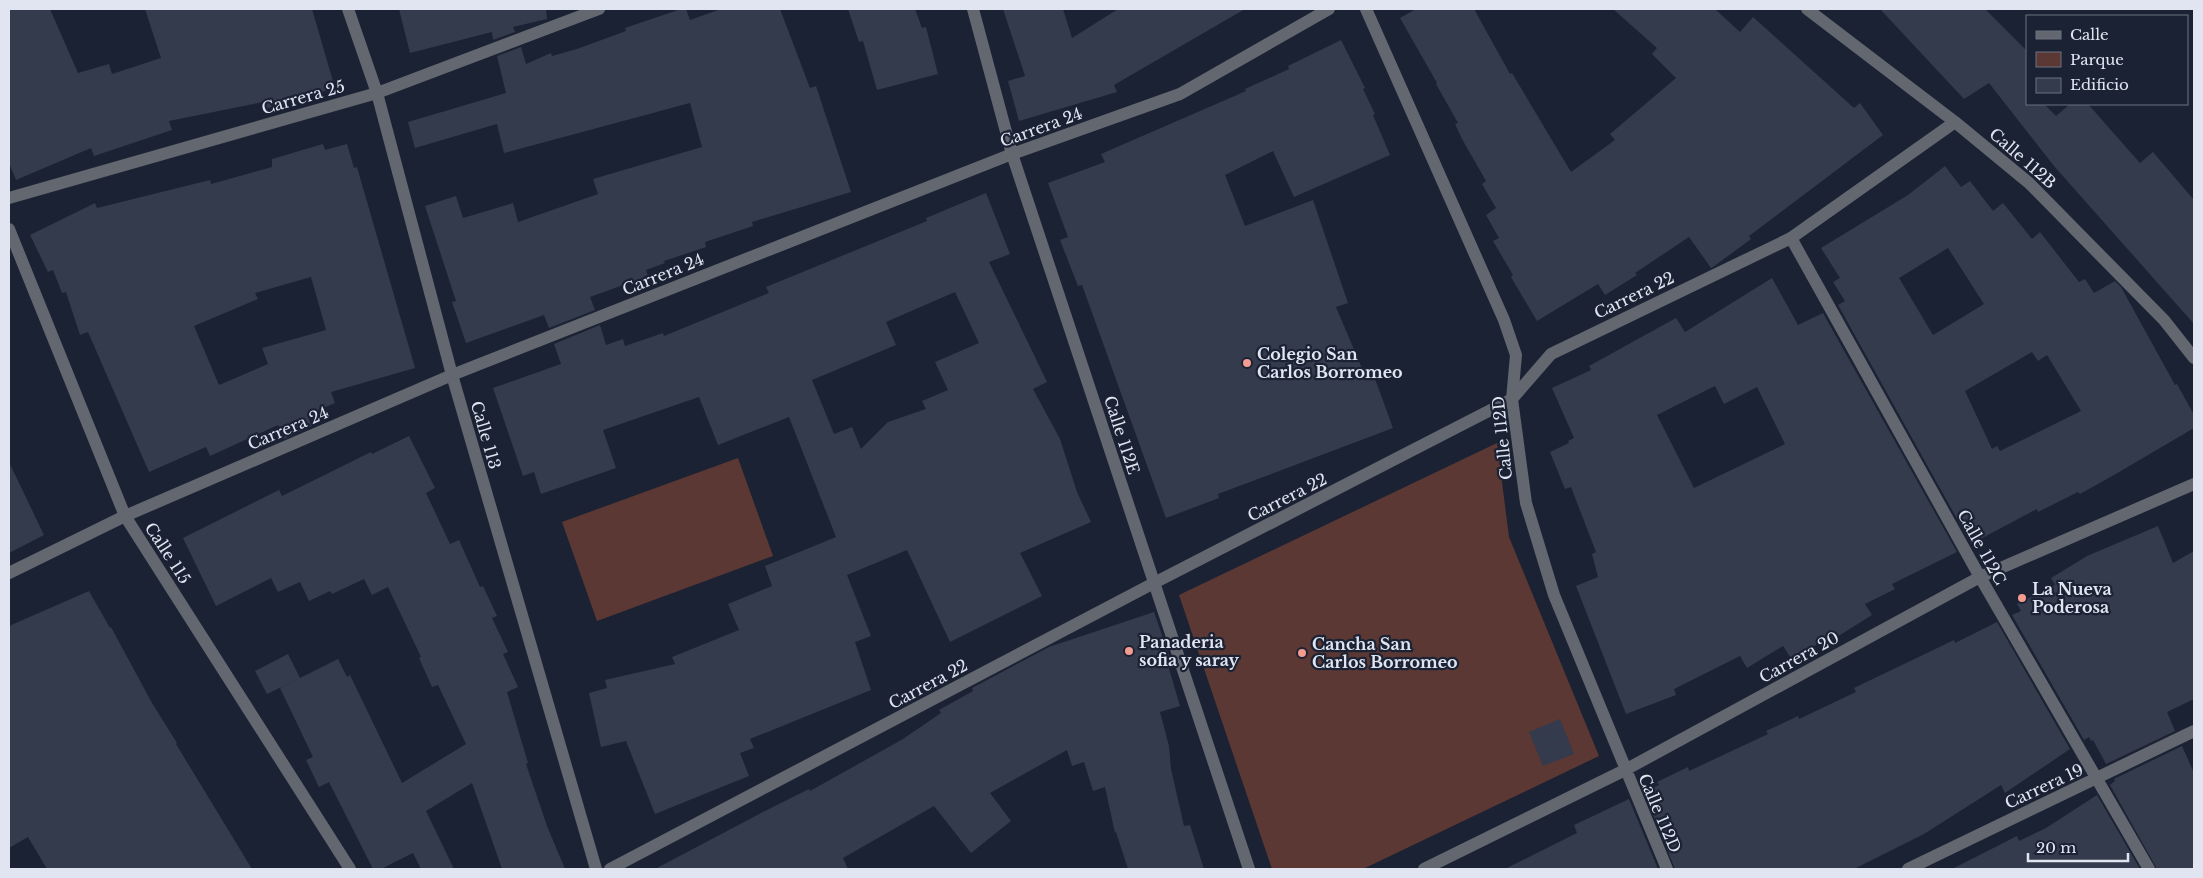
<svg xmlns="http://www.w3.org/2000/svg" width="2203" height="878" font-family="'Libre Baskerville',serif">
	<rect width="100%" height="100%" fill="#1b2233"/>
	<!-- green -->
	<path fill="#5c3834" d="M1497 443 1509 537 1599 756 1363 869H1272L1179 595Z
		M738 458 773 556 597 621 562 522Z"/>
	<!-- building -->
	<path fill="#333b4d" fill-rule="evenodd" d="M9 9H50L78 73 109 64 112 74 161 58 145 9H312L335 88 265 109 263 102 169 121 172 130 94 156 91 148 16 180 9 163Z
		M399 9H546L547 19 513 27 515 32 493 40 492 32 410 53Z
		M681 9H686L690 20 721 9H780L810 88 816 86 851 192 752 222 753 226 705 242 706 247 664 261 665 263 646 270 648 276 590 297 595 310 549 328 544 315 466 343 452 302 456 301 425 206 456 196 463 218 513 203 518 222 598 194 593 179 702 147 690 103 504 153 497 124 415 148 408 122 506 93 497 56 521 47 526 64 551 53 552 56 577 49 626 31 625 28Z
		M848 9H915L922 28 926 27 938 74 877 90 863 41 859 42Z
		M1003 9H1063L1072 38 1118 9H1245L1114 85 1117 92 1019 121 1008 81 1025 76Z
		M1416 9H1474L1510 74 1512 73 1571 172 1615 140 1610 134 1676 78 1652 54 1657 48 1613 9H1715L1740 32 1753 17 1854 108 1860 103 1883 135 1749 236 1751 239 1713 267 1711 268 1689 237 1635 273 1637 275 1605 295 1598 284 1537 321 1511 277 1513 275 1493 241 1499 238 1486 215 1496 208 1482 184 1486 181 1462 139 1455 124 1458 123 1436 84 1437 83 1400 18Z
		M1880 9H1985L2027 51V104H2044L2056 116 2070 104H2088L2140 163 2153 152 2194 200V324L2054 166 1989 83 1964 99Z
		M1341 40 1365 88 1363 89 1375 114 1373 115 1390 155 1294 197 1273 151 1225 175 1245 226 1313 200 1348 303 1336 307 1366 378 1374 376 1393 428 1218 494 1219 498 1166 518 1082 285 1078 286 1060 240 1068 237 1048 183 1105 162 1101 154 1246 91 1245 89 1289 69 1288 66Z
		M323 144 325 150 347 144 354 168 357 167 415 368 331 392 335 403 307 415 312 426 284 439 278 425 210 456 206 447 149 472 88 332 80 335 66 292 62 293 53 270 48 272 30 235 95 203 97 208 210 180 211 184 272 167V159ZM311 277 326 330 262 348 268 364 219 385 194 326 258 299 255 293Z
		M1945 166 1961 187 1970 181 1993 211 2003 203 2032 239 2040 232 2079 282 2085 279 2094 293 2115 281 2121 287 2175 385 2177 384 2194 415V428L2114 475 2080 494 2078 492 2038 512 2037 509 1971 544 1838 305 1845 301 1833 282 1840 278 1821 248 1908 195ZM1948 248 1984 304 1933 335 1899 278ZM2032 352 2038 361 2047 355 2081 411 2000 451 1997 446 1992 449 1965 391Z
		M986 193 1010 254 989 262 1047 382 1033 389 1060 439 1077 492 1091 522 1020 553 1042 596 950 642 907 550 847 575 871 636 855 642 871 690 750 739 754 748 740 753 749 776 655 814 626 741 601 747 589 693 607 688 605 680 675 664 672 657 739 630 728 604 772 586 765 566 836 537 789 417 718 445 699 397 603 430 616 468 541 494 534 472 523 476 493 388 561 364 554 344 600 325 606 345 623 339 625 346 663 333 664 336 769 293 766 287 927 221 926 218ZM955 292 979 343 935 362 948 390 922 401 926 409 888 422 861 449 852 427 834 434 812 380 896 345 886 322Z
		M1772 278 1798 325 1823 313 1957 552 1892 584 1895 589 1865 604 1872 615 1832 640 1830 636 1792 660 1783 646 1747 668 1740 656 1674 689 1676 695 1626 714 1576 586 1598 577 1592 554 1596 552 1571 487 1565 489 1550 452 1569 443 1568 441 1574 438 1552 388 1591 370 1589 366 1676 318 1685 332ZM1715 386 1724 404 1757 387 1785 444 1694 488 1657 415Z
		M409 436 435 488 426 493 450 544 459 540 480 587 483 586 497 616 492 618 508 652 503 654 518 687 507 692 528 763 526 764 547 826 565 869H502L472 783 426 811 454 869H421L413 853 381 869H373L329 782 319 787 306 760 313 757 280 688 338 659 347 677 350 675 402 783 466 744 438 685 432 687 419 658 421 657 388 587 372 595 364 579 332 594 330 591 309 601 300 582 278 592 271 578 216 606 183 538 279 490 282 496 371 452 372 454Z
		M9 462 44 535 9 553Z
		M2158 526 2173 563 2194 551V699L2167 712 2175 731 2106 764 2093 740 2091 741 2089 737 2084 740 2012 615 2021 611 2017 604 2055 585 2051 578 2087 556Z
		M89 591 110 628 111 627 152 703 177 743 176 744 252 869H47L28 837 9 848V626Z
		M1154 612 1171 661 1167 662 1180 706 1160 712 1169 746 1171 769 1184 826 1190 825 1204 869H1128L1116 832 1115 833 1105 787 1093 791 1084 762 1072 766 1067 750 990 793 1011 821 971 853 934 806 843 858 848 869H655L763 812 809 789 810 791 903 739 941 713 939 710 973 691 972 688 1049 647Z
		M1997 622 2070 749 2005 793 2001 785 1924 834 1854 869H1675L1644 792 1659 785 1657 782 1688 767 1689 771 1768 734 1766 731 1798 716 1799 719 1856 692 1854 688 1954 640 1955 643Z
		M288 654 300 678 267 694 255 671Z
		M1560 719 1574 754 1543 766 1529 732Z
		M2182 746 2194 773V869H2157L2110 785 2115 781 2114 779Z
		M2097 795 2140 869H1952L2017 836 2019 841 2046 828Z
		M1629 799 1658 869H1505L1577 833 1574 825Z"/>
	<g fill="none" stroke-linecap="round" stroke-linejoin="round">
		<!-- street -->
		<path stroke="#636770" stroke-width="12" d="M348 9 377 93 452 375 596 869
			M973 9 1012 154 1249 869
			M1366 9 1504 320 1516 355 1512 399 1526 503 1554 595 1667 869
			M1807 9 1955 122 2029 183 2164 320 2194 358
			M9 198 377 93 599 9
			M9 229 125 516 350 869
			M1791 238 1980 577 2149 869
			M9 573 125 516 452 375 1012 154 1180 94 1329 9
			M610 869 1154 583 1512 399 1551 354 1791 238 1955 122
			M1424 869 1625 770 1980 577 2194 484
			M1908 869 2194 731"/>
	</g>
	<!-- markers -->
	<g fill="#f59c91" stroke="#1b2233" stroke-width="2">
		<circle cx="1247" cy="363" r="5"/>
		<circle cx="2022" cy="598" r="5"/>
		<circle cx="1129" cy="651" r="5"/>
		<circle cx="1302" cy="653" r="5"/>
	</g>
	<g text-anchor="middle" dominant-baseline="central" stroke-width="4.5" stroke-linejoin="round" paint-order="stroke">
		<!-- street labels -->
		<g font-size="16" fill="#e0e5f1" stroke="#1b2233">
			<text transform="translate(303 97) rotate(-16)">Carrera 25</text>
			<text transform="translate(1041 127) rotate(-20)">Carrera 24</text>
			<text transform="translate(2023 158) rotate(41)">Calle 112B</text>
			<text transform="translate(663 274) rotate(-22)">Carrera 24</text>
			<text transform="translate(1634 295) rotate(-26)">Carrera 22</text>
			<text transform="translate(288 428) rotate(-23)">Carrera 24</text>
			<text transform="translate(486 435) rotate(74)">Calle 113</text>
			<text transform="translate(1122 435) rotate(72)">Calle 112E</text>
			<text transform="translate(1502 438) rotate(-96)">Calle 112D</text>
			<text transform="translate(1287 497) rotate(-27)">Carrera 22</text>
			<text transform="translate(1982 547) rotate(61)">Calle 112C</text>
			<text transform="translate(168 553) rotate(57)">Calle 115</text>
			<text transform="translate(1799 657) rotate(-29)">Carrera 20</text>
			<text transform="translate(928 684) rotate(-28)">Carrera 22</text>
			<text transform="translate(2044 786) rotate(-25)">Carrera 19</text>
			<text transform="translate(1660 813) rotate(67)">Calle 112D</text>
		</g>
		<!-- poi labels -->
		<g font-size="16" font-weight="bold" fill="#e0e5f1" stroke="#1b2233" text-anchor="start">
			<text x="1257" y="354">Colegio San<tspan x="1257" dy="18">Carlos Borromeo</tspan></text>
			<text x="2032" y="589">La Nueva<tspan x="2032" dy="18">Poderosa</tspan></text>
			<text x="1139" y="642">Panaderia<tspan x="1139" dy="18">sofia y saray</tspan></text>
			<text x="1312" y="644">Cancha San<tspan x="1312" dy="18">Carlos Borromeo</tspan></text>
		</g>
	</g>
	<!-- border -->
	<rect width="2203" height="878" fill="none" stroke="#e0e5f1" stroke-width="20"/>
	<!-- legend -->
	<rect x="2026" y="15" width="162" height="90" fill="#1b2233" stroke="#6a707f"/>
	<rect x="2036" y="31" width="25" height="8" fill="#636770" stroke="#6a707f"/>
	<text x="2070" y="40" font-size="15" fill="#e0e5f1">Calle</text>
	<rect x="2036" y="52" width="25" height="15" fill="#5c3834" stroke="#6a707f"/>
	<text x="2070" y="65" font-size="15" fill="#e0e5f1">Parque</text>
	<rect x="2036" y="78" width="25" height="15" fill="#333b4d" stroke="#6a707f"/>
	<text x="2070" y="90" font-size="15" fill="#e0e5f1">Edificio</text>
	<!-- scale -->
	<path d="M2028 853v8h100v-8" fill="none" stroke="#e0e5f1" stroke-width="2.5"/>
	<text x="2036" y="853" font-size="15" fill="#e0e5f1" stroke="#1b2233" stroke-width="4" paint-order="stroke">20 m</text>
</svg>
